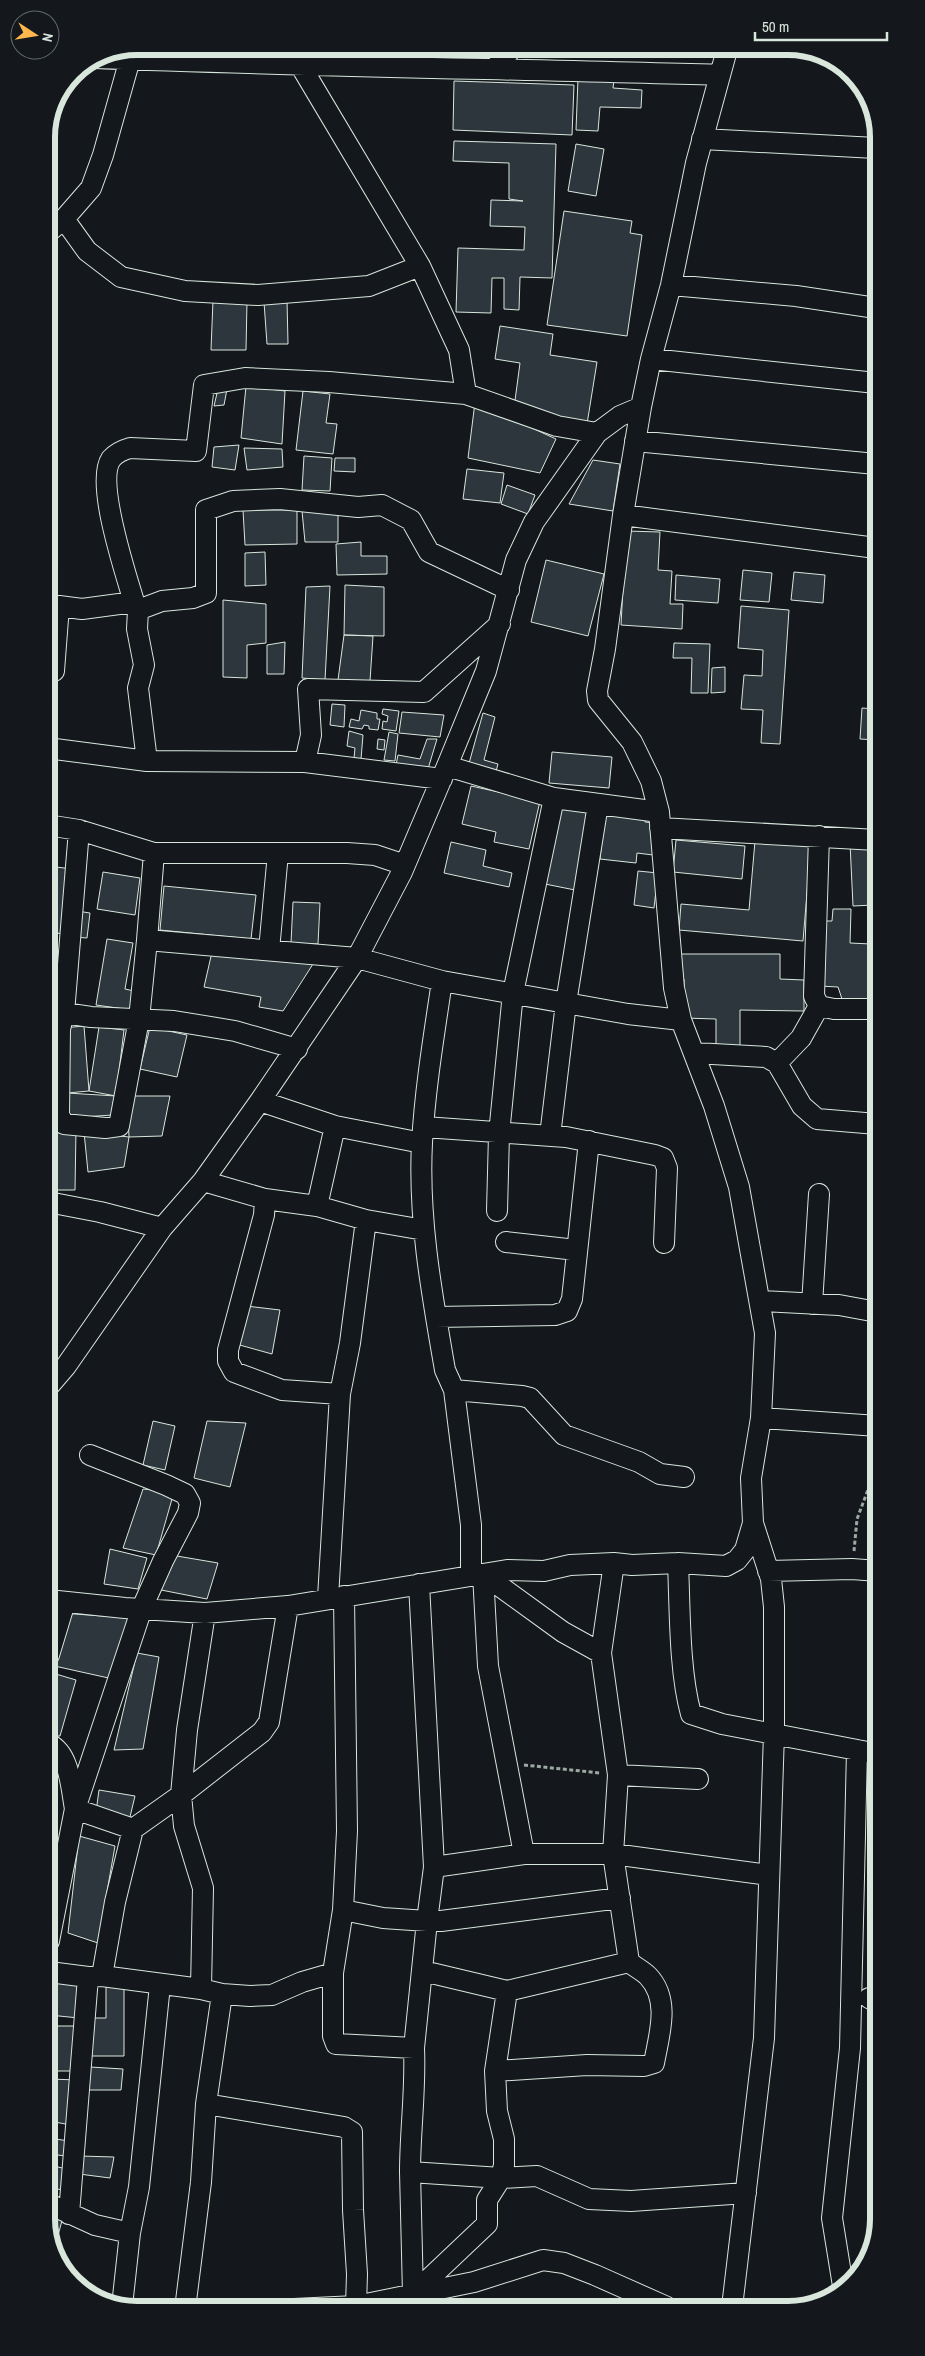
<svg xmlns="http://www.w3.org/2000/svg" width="925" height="2356" font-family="'Archivo Narrow',sans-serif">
	<rect width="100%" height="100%" fill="#14181c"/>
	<!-- building -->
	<path fill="#2c363c" stroke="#d8e6dc" d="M578 78 614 80 613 88 642 90 641 108 600 107 598 131 576 130Z
		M454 81 574 85 572 135 453 130Z
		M454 141 556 144 552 278 520 277 519 310 504 309V278H492L491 313 456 312 458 248 524 250 525 227 490 226 491 200 523 201 509 199V163L453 161Z
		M576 144 604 149 596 196 568 191Z
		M564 211 632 221 630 233 642 235 627 336 547 325Z
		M213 300 247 301 246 350H211Z
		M287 300 288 344H267L264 302Z
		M500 326 553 334 550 355 597 362 587 424 514 408 520 363 495 359Z
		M246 386 285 391 282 444 241 438Z
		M218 389H227L224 405 214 406Z
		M303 391 330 394 326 423 337 424 333 454 296 450Z
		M475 402 556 439 540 473 468 458Z
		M239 445 235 470 212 467 214 447Z
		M244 448 282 449 283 467 247 470Z
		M304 456 332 458 330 491 302 490Z
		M335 458H355V472L334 471Z
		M593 460 620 464 613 511 569 504Z
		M467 469 504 473 500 503 463 499Z
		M507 485 535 495 528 514 501 504Z
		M243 510H297V544L245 545Z
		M302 511 338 513V542H305Z
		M626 531 660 532 658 570 672 571 670 604H683L682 629 621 625Z
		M361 542V556H387V574L337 575 336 544Z
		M265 552 266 585 245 586V553Z
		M546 560 604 574 588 636 531 622Z
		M743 570 772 573 769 602 740 600Z
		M794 572 825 575 823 603 791 600Z
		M676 575 720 579 718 603 675 600Z
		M345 585 384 587V636L344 635Z
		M330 586 325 680 302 678 306 587Z
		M223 600 266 604V643L247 645V678L223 677Z
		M741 606 789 610 780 744 761 743 763 710 741 709 744 675 762 676 763 650 738 648Z
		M344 635 373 636 370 681 338 680Z
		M285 642 284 674H267V645Z
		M674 643 710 644 708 693H691L692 658H673Z
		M725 667V692L711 693 712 668Z
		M873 679H876V702L872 701Z
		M332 704 345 705 344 727 330 725Z
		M862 708 876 709 877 740 860 739Z
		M383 709 399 711 396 731 382 729 383 721 387 722 388 716 382 714Z
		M361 710 377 713V719H380L378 730 369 729V726L364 725 362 729 349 727 351 719 359 721Z
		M402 712 444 715 440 737 399 733Z
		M483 713 495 717 484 760 498 764 495 775 468 767Z
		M349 731 363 735 361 759 354 758 355 748 347 746Z
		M389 732 398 734 395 761 384 760Z
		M378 739 385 740 384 750 377 749Z
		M427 739H437L428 769 396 765 398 755 420 759Z
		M552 752 612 757 609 788 549 783Z
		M471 786 540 801 529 849 494 842 496 832 462 824Z
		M557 805 592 813 575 890 540 883Z
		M605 811 645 815V822L656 823 653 855 637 853 636 863 600 859Z
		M676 840 745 846 742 879 673 872Z
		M755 841 811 845 803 941 679 930 681 904 749 910Z
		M451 842 486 850 483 866 512 873 509 887 444 873Z
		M871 842 874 905 853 906 850 843Z
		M47 866 73 869 64 934 48 932Z
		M638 871 658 873 654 908 634 905Z
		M103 872 140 878 135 915 97 909Z
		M164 886 256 895 251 939 160 930Z
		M293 902 320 903 318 944 291 943Z
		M833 909H851L850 943 871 944 870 1003 843 1002 838 987 819 986 820 921H832Z
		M77 911 90 913 87 938 73 937Z
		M107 939 133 943 125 989 134 991 131 1010 96 1005Z
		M212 952 313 964 283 1011 259 1007 261 997 204 987Z
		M680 954H780V979L804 980V1011L740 1010V1047H716V1019L684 1018V979L679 975Z
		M48 964 62 965 59 1001 48 1000Z
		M48 1016H56L53 1075 48 1074Z
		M84 1026 89 1091 67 1093 62 1028Z
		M99 1027 124 1030 116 1096 89 1091Z
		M150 1027 187 1035 177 1077 140 1069Z
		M48 1079H50L51 1098H48Z
		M67 1093 116 1096 113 1115 66 1118Z
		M127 1096H170L162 1136 129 1137Z
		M48 1128 76 1129 75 1190H48Z
		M84 1132 129 1137 124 1167 88 1172Z
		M246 1306 280 1310 272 1354 236 1344Z
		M153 1421 175 1426 165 1470 143 1465Z
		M207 1421 246 1423 230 1487 194 1478Z
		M143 1489 174 1492 156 1555 123 1548Z
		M110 1549 147 1558 138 1589 104 1584Z
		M171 1555 218 1563 207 1599 161 1590Z
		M61 1613 130 1618 113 1679 50 1665Z
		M137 1653 159 1657 143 1749 114 1750Z
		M49 1672 76 1680 60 1736H49Z
		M99 1790 135 1796 129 1821 96 1812Z
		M79 1836 115 1846 98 1943 68 1933Z
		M49 1844 58 1848 49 1882Z
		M79 1980V2018L49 2015V1981Z
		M106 1981 124 1985V2056H90V2018H106Z
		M49 2026H80L79 2071H49Z
		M90 2067 123 2069 121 2090H88Z
		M49 2079 78 2080 71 2125 49 2121Z
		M49 2138 69 2141 66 2156 49 2154Z
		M80 2156 114 2157 110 2178 79 2174Z
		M49 2165 67 2169 62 2190 49 2187Z
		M49 2212 63 2217 54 2250 49 2243Z"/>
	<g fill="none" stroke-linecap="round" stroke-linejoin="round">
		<defs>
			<path id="minor" d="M728 46 696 163 671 285 651 359 641 407 623 515 605 649 597 691 598 700 632 742 651 781 659 812 674 988 681 1020 714 1106 739 1187 765 1333 761 1418 751 1478 753 1523 771 1579 774 1607V1733L764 2038 732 2307
				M95 58C303 66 512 69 720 75
				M299 63 420 266 459 350 466 394
				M494 69 514 46
				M702 139 876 148
				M64 219 87 251 121 277 185 291 258 295 369 286 420 266
				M47 233 64 219 91 188 103 155 130 59
				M671 285 796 296 876 308
				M651 359 876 383
				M635 441 876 464
				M623 515 876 548
				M47 670 54 671 59 606 82 609 134 602C126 574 95 483 111 459 116 453 123 450 130 448L196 451 204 385 245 378 329 382 466 394 557 426 597 433
				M47 748 147 761 305 762 311 735 308 689 424 692 500 624
				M147 761 138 688 144 665 137 629 138 610 162 601 193 598 206 593V510L233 501 280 499 358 507 382 505 411 520 429 552 509 590
				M305 762 442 779
				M447 766 554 798 659 812
				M47 825 79 830 154 853H347L375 855 405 865
				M660 828 877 840
				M79 830 64 1013 60 1029 59 1115 64 1124 105 1128 119 1126 139 1019 147 940
				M819 836 814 996 819 1006 834 1009H877
				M154 853 147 940 357 958 442 981C434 1035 425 1089 422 1143 418 1219 432 1295 445 1370L454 1390 471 1525V1576
				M269 950 278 853
				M442 981 628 1014 681 1020
				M48 1013H64L91 1017 174 1021 235 1031 297 1049
				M695 1053 766 1057 777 1063 802 1106 817 1119 877 1124
				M777 1063 801 1038 819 1006
				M260 1101 335 1126 422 1143
				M424 1127 566 1137 655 1155 663 1158 667 1168 664 1243
				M550 1136 566 1003 598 804
				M203 1181 265 1199 264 1215 228 1350V1361L234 1372 282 1390 340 1394
				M265 1199 317 1206 366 1220 350 1343 340 1394 328 1598
				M48 1202 100 1212 162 1228
				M317 1206 335 1126
				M497 1211 499 1134 513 993 554 798
				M366 1220 424 1230
				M506 1242 576 1250
				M761 1301 839 1305 877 1312
				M812 1304 819 1194
				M436 1317 555 1315 567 1311 572 1299 589 1141
				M48 1387 66 1366 162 1228 203 1181 260 1101 357 958 402 872 447 766 486 671 516 560 534 522 597 433 620 416 641 407
				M454 1390 522 1396 530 1398 564 1435 639 1462 660 1474 684 1477
				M761 1418 878 1426
				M678 1563C680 1608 679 1671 691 1714L722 1724 878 1754
				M768 1571 852 1569 878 1571
				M483 1574 488 1666 524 1854
				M483 1574 563 1632 601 1653
				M419 1584 434 1867 427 1921H441L620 1898
				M344 1596 347 1831 343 1910 383 1918 427 1921 414 2048C416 2089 410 2131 410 2172L501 2178 537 2176 589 2199 631 2201 746 2193
				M48 1600 125 1608 205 1613 288 1606 507 1570 544 1571 570 1565 614 1563 632 1565 678 1563 726 1566 737 1560 745 1550 753 1523
				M49 1655 65 1602
				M49 1744C70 1754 71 1788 75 1809L133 1829
				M618 1775 698 1779
				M434 1867 524 1854H613L769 1875
				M49 1941 75 1809 142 1608 163 1561 188 1513 190 1503 185 1494 166 1485 90 1455
				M423 1971 507 1991
				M49 1972 88 1977 102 1976 201 1989 222 1994 206 2104 344 2127 352 2132 353 2210 357 2274 356 2306
				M333 1973V2036L336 2044 414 2048
				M102 1976 115 1902 133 1829 181 1795 262 1732 269 1722 288 1606
				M201 1989 203 1888 184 1826 181 1795 187 1730 205 1613
				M222 1994 250 1996 272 1995 302 1982 333 1973 343 1910
				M869 1998 878 2003
				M495 2071 587 2065 644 2066 654 2063C659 2035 671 2000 648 1976 643 1971 635 1967 629 1962
				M410 2172 413 2294
				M49 2204 95 2225 130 2233 122 2306
				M69 2214 88 1977
				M130 2233 139 2187 160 1985
				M843 2286 832 2218 850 2048 857 1750
				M413 2294 487 2224V2200L501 2178 504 2165V2139L497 2111 495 2071 507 1991 629 1962 613 1854 618 1775 601 1653 614 1563
				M185 2309 201 2182 206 2104
				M294 2309 356 2306 474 2282 543 2260 564 2263 595 2275 667 2307"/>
		</defs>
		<!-- minor casing -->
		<use href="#minor" stroke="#d8e6dc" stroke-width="22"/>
		<!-- path -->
		<path stroke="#9da8a2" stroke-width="3" stroke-dasharray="4 2.5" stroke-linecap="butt" d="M854 1551 857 1519 878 1463
			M524 1765 600 1773"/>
		<!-- minor -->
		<use href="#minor" stroke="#14181c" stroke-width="20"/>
	</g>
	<!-- crop -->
	<path d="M0 0H925V2356H0ZM137 55H788A82 82 0 0 1 870 137V2219A82 82 0 0 1 788 2301H137A82 82 0 0 1 55 2219V137A82 82 0 0 1 137 55Z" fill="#14181c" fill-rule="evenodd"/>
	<path fill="none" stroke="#d8e6dc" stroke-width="6" d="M137 55H788A82 82 0 0 1 870 137V2219A82 82 0 0 1 788 2301H137A82 82 0 0 1 55 2219V137A82 82 0 0 1 137 55Z"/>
	<!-- north arrow -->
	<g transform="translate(35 35) rotate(102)"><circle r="24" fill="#14181c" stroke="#626a69"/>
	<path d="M0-4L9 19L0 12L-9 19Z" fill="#ffb74d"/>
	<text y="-8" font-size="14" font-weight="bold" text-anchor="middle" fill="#d8e6dc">N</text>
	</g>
	<!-- scale -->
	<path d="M755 32v8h132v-8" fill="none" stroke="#d8e6dc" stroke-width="2.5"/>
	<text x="762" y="32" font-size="15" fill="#d8e6dc" stroke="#14181c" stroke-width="4" paint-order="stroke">50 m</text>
</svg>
